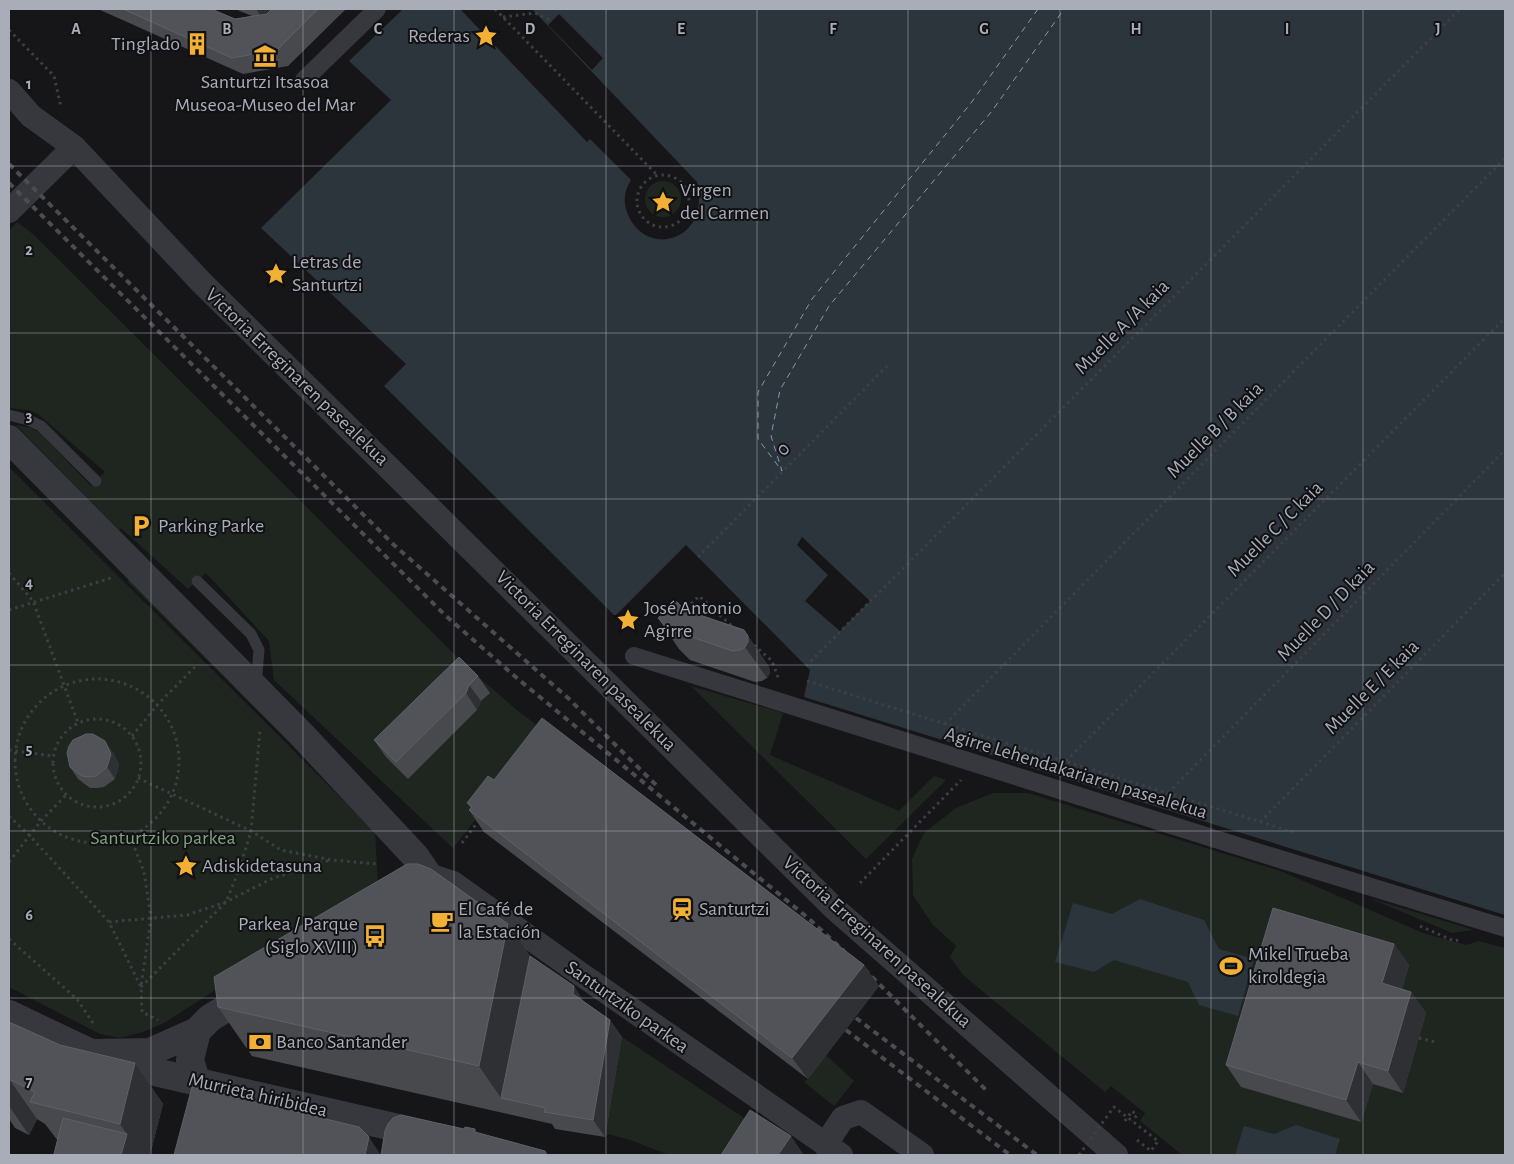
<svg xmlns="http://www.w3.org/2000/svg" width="1514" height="1164" font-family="'Alegreya Sans',sans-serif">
	<rect width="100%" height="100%" fill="#161618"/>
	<!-- green -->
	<path fill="#1e261f" d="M645 199a18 18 0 1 1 36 0a18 18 0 1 1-36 0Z
		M17 222 33 234 466 666 518 711 557 740 509 777 453 848 274 680 269 641 206 573 188 589 121 528 119 530 16 425 31 428 39 432 91 486 105 472 38 414 28 410 9 408V231Z
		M9 467 375 832 378 886 164 1023 143 1032 120 1038 100 1034 9 987Z
		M131 579 284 736 127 581Z
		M691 686 783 713 770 755 899 811 934 776 946 780 866 859Z
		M993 793H1028L1283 872 1423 933 1466 945 1479 941 1505 948V1155H1182L1140 1121 1145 1113 1111 1086 1105 1092 963 975 950 957 956 946 932 924 913 895 912 859 924 833 956 808Z
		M1369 898 1474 930 1452 933Z
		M622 1037 765 1132 750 1155H669L630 1140 608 1134 605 1137Z
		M826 1055 854 1081 834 1106 804 1082 808 1079Z"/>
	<!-- water -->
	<path fill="#2c353c" d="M403 9H460L587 142 590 139 631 180C625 189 623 199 626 209 641 260 712 244 697 182L532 9H1505V915L804 697 810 670 686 545 615 616 384 386 406 364 261 228 391 100 349 61Z
		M1140 899 1204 920 1219 949 1254 959 1238 1016 1199 1005 1188 982 1114 960 1094 972 1055 962 1073 903 1112 914Z
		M1296 1125 1340 1139 1335 1155H1235L1244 1126 1274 1134Z"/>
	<!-- pier -->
	<path fill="#161618" d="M559 14 603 58 592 70 548 25Z
		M802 537 870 601 840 631 805 601 828 575 797 545Z"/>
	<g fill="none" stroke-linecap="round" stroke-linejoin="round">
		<!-- ferry -->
		<path stroke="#7f9bb3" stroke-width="1" stroke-dasharray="6 5" stroke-linecap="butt" d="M1038 9 971 103 812 299 758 392V439L782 471 771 436 780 390 829 306 992 111 1064 9"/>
		<!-- path -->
		<path stroke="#3d3f44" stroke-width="3" stroke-dasharray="2.5 4" stroke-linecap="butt" d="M495 9 657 175
			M503 17 535 13 552 21
			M9 30 54 76 61 107
			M637 201a26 26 0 1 1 52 0a26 26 0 1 1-52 0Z
			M698 557 890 363
			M9 573 33 601 78 723
			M9 610 111 578
			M682 613 699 596 734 628
			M658 641 668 629
			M754 645 772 661 779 680
			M806 666 1460 9
			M15 761a82 82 0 1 1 164 0a82 82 0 1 1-164 0Z
			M807 681 1296 833
			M53 763a44 44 0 1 1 88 0a44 44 0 1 1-88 0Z
			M945 724 1505 158
			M132 736 158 704 197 665
			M9 750 53 756
			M1066 761 1505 318
			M138 778 251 831 281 850 331 860 378 864
			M1168 793 1505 450
			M9 816 30 836 109 922 141 987 142 1012 158 1020
			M1260 822 1505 573
			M130 836 144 872 151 918 141 986
			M462 843 480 819
			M9 862 41 821 66 795
			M860 883 961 780
			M109 922 187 915 226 902 271 879 330 860
			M1420 926 1454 941 1462 939
			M9 939 77 999 93 1023
			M141 987 226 902 239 870 251 831 260 730
			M1419 1038 1435 1042
			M1125 1121 1132 1111 1137 1115 1132 1121
			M1137 1140 1151 1151 1158 1141"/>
		<!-- service -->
		<path stroke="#37383d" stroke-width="11" d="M9 415 28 420 41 426 96 481
			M197 581 251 634 259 650 256 685"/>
		<!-- pedestrian -->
		<path stroke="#37383d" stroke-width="18" d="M304 80 377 9
			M634 656 1244 848 1505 928"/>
		<!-- minor -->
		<path stroke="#37383d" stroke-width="24" d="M9 91 31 116 74 147 202 283 835 909 1116 1155
			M9 211 74 147
			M428 875 453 883 582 975 841 1155
			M825 1145 843 1118 861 1112 922 1155"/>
		<!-- tertiary -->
		<path stroke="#37383d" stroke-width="28" d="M9 439 301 734 415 856 428 875 413 893
			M9 1014 91 1053 155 1072 424 1134
			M91 1053 150 1052 197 1031 210 1018 253 992
			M196 1080 190 1060 197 1031"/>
		<!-- rail -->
		<path stroke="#4a4c52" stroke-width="4" stroke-dasharray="6 5" stroke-linecap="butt" d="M9 164 394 545 568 698 657 786
			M9 183 446 616 518 679 808 918 844 951
			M864 969 987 1091
			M856 1018 1037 1155
			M846 1030 1010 1155"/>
		<!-- path-bridge -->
		<path stroke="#3d3f44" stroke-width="3" stroke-dasharray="2.5 4" stroke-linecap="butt" d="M1079 1155 1114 1107 1158 1141"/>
	</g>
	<!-- wall -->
	<path fill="#47494d" d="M98 9H211L235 19 252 16 235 9H346L288 66 243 74Z
		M685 610 744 630 769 667 770 673 767 678 762 681 755 682 690 660 679 649 658 618Z
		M478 676 490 693 481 701 477 710 408 779 386 757 374 740Z
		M113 752 119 765 115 779 104 787 97 788H90L78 779 70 767Z
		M467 803 864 965 879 986 808 1079 484 832 469 810 471 808Z
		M508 924 530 956 585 1003 610 1020 622 1037 605 1137 555 1129 552 1124 252 1056 218 1007Z
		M1394 944 1409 965 1402 989 1411 992 1426 1013 1403 1093 1373 1084 1361 1122 1241 1087 1226 1065Z
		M9 1022 60 1045 135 1063 163 1104 150 1155H55L54 1154 58 1141 45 1124 37 1119 29 1135 15 1128 9 1119Z"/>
	<!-- shaded-wall -->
	<path fill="#2f3033" d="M256 9H271L265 22Z
		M744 630 769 667 770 673 767 678 745 647Z
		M469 685 481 701 477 710 466 693Z
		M105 741 113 752 119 765 115 779 107 767Z
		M508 924 542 973 501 1098 479 1066Z
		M1394 944 1409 965 1397 1005 1382 983Z
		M864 965 879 986 808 1079 792 1058Z
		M574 986 585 1003 573 994Z
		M1411 992 1426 1013 1403 1093 1388 1071Z
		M610 1020 622 1037 605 1137 593 1120Z
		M1358 1062 1373 1084 1361 1122 1346 1100Z
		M135 1063 163 1104 150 1155H121L127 1134 120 1124Z
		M9 1079 37 1119 29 1135 9 1106Z
		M791 1136 804 1155H778Z
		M369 1137 381 1155H365Z"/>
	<!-- building -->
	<path fill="#525359" stroke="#5f6168" d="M123 9H211L235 19 267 14 272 9H318L277 50 232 58Z
		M676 601 685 610 744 630 748 636V642L745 647 740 650 733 651 668 629 658 618Z
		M459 657 478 676 469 685 466 693 396 762 374 740Z
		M542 718 864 965 792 1058 469 810 472 807 467 803 488 776 494 780Z
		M86 734H93L105 741 111 754 107 767 96 776 89 777 82 776 70 767 67 753 69 746 73 740Z
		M407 864H418L431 869 508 924 479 1066 218 1007 214 977Z
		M1273 908 1394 944 1382 983 1411 992 1388 1071 1358 1062 1346 1100 1226 1065Z
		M530 956 574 986 573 994 610 1020 593 1120 544 1112 546 1108 501 1098Z
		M9 1022 60 1045 135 1063 120 1124 30 1102 35 1092 9 1079Z
		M192 1087 359 1127 369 1137 365 1155H174Z
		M750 1110 791 1136 778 1155H721Z
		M401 1115 464 1129 465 1127 475 1129V1132L545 1151 547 1155H381L385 1131 388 1124 393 1118Z
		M63 1118 127 1134 121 1155H59L54 1154Z"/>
	<!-- grid -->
	<path fill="none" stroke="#a8adb8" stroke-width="1" stroke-opacity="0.55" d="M151 9V1155M303 9V1155M454 9V1155M606 9V1155M757 9V1155M908 9V1155M1060 9V1155M1211 9V1155M1363 9V1155M9 166H1505M9 333H1505M9 499H1505M9 665H1505M9 831H1505M9 998H1505"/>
	<!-- icons -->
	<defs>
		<symbol id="sight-bare" viewBox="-9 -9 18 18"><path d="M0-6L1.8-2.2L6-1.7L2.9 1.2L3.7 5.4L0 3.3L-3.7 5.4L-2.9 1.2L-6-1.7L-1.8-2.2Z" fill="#f2b134" stroke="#111113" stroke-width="2.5" paint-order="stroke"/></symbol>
		<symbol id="building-bare" viewBox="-9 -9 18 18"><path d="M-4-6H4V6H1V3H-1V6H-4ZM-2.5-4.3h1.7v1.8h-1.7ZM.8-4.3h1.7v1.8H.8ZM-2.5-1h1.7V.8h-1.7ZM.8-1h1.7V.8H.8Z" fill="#f2b134" stroke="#111113" stroke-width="2.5" paint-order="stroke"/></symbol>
		<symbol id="museum-bare" viewBox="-9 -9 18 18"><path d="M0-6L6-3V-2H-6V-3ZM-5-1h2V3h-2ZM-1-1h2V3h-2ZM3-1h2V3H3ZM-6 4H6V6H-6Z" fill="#f2b134" stroke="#111113" stroke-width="2.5" paint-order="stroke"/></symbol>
		<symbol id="parking-bare" viewBox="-9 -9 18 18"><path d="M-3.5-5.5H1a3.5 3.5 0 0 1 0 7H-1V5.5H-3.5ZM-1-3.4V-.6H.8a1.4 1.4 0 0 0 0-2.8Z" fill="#f2b134" stroke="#111113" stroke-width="2.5" paint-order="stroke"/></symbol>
		<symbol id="station-bare" viewBox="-9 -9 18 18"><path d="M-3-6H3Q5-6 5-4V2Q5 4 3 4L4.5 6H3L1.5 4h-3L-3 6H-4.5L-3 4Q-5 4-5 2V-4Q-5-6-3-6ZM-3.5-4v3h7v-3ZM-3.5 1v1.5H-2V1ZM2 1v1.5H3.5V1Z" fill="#f2b134" stroke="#111113" stroke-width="2.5" paint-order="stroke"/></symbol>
		<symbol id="cafe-bare" viewBox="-9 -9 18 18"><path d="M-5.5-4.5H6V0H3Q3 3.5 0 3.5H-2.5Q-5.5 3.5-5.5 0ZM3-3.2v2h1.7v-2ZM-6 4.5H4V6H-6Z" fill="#f2b134" stroke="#111113" stroke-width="2.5" paint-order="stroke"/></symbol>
		<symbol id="bus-bare" viewBox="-9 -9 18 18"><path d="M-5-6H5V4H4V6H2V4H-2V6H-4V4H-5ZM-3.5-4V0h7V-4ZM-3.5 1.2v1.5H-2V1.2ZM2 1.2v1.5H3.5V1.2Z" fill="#f2b134" stroke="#111113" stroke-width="2.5" paint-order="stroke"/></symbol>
		<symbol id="stadium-bare" viewBox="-9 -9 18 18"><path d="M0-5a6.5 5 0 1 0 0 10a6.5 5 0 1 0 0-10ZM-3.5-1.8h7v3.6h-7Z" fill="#f2b134" stroke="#111113" stroke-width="2.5" paint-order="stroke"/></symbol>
		<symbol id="bank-bare" viewBox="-9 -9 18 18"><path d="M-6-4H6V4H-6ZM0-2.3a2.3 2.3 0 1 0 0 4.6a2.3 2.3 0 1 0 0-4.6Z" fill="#f2b134" stroke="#111113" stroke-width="2.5" paint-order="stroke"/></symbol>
	</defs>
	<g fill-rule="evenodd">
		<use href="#sight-bare" x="470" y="20" width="32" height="32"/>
		<use href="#building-bare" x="181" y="28" width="32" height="32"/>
		<use href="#museum-bare" x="249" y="40" width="32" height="32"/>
		<use href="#sight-bare" x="647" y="186" width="32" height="32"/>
		<use href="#sight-bare" x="260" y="258" width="32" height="32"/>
		<use href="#parking-bare" x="125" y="510" width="32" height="32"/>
		<use href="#sight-bare" x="612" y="604" width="32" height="32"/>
		<use href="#sight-bare" x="170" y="850" width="32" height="32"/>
		<use href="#station-bare" x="666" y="893" width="32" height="32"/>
		<use href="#cafe-bare" x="426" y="905" width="32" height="32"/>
		<use href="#bus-bare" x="359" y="920" width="32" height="32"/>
		<use href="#stadium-bare" x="1215" y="950" width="32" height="32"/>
		<use href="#bank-bare" x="244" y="1026" width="32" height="32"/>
	</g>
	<g text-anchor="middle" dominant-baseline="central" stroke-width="4" stroke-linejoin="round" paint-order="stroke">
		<!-- poi labels -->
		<g font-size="20" fill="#a8adb8" stroke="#111113" text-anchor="start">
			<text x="470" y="36" text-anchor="end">Rederas</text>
			<text x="180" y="44" text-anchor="end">Tinglado</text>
			<text x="265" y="82" text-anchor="middle">Santurtzi Itsasoa<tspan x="265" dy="23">Museoa-Museo del Mar</tspan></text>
			<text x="680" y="190">Virgen<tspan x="680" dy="23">del Carmen</tspan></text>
			<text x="292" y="262">Letras de<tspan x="292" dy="23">Santurtzi</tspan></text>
			<text x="158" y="526">Parking Parke</text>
			<text x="644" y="608">José Antonio<tspan x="644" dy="23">Agirre</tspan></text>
			<text x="202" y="866">Adiskidetasuna</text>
			<text x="458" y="909">El Café de<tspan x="458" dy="23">la Estación</tspan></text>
			<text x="699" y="909">Santurtzi</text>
			<text x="358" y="924" text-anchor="end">Parkea / Parque<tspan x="358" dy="23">(Siglo XVIII)</tspan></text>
			<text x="1248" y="954">Mikel Trueba<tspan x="1248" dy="23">kiroldegia</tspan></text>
			<text x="276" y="1042">Banco Santander</text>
		</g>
		<!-- street labels -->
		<g font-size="20" fill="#a8adb8" stroke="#111113">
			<text transform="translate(1122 327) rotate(-45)">Muelle A /A kaia</text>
			<text transform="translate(297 377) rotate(44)">Victoria Erreginaren pasealekua</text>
			<text transform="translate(1215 430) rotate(-45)">Muelle B / B kaia</text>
			<text transform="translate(783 449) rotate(-45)">0</text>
			<text transform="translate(1275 529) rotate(-45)">Muelle C / C kaia</text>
			<text transform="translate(1326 611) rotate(-46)">Muelle D / D kaia</text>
			<text transform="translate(586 661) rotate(45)">Victoria Erreginaren pasealekua</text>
			<text transform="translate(1372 687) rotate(-45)">Muelle E / E kaia</text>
			<text transform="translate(1076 773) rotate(17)">Agirre Lehendakariaren pasealekua</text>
			<text transform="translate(877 942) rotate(42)">Victoria Erreginaren pasealekua</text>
			<text transform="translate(627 1007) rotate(35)">Santurtziko parkea</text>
			<text transform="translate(258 1095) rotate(13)">Murrieta hiribidea</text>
		</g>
		<!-- park labels -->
		<g font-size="20" fill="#7fa381" stroke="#111113">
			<text x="163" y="838">Santurtziko parkea</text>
		</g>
	</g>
	<g font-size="16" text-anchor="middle" font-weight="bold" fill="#a8adb8" stroke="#111113" stroke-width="4" stroke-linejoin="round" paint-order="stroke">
		<text x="76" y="34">A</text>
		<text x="227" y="34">B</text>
		<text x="378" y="34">C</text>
		<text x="530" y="34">D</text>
		<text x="681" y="34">E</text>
		<text x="833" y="34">F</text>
		<text x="984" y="34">G</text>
		<text x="1136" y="34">H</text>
		<text x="1287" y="34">I</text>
		<text x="1438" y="34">J</text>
		<text x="29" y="89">1</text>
		<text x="29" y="255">2</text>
		<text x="29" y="421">3</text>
		<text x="29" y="588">4</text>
		<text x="29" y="754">5</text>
		<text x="29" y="920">6</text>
		<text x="29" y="1087">7</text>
	</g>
	<!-- border -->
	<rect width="1514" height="1164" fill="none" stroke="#a8adb8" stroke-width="20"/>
</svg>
